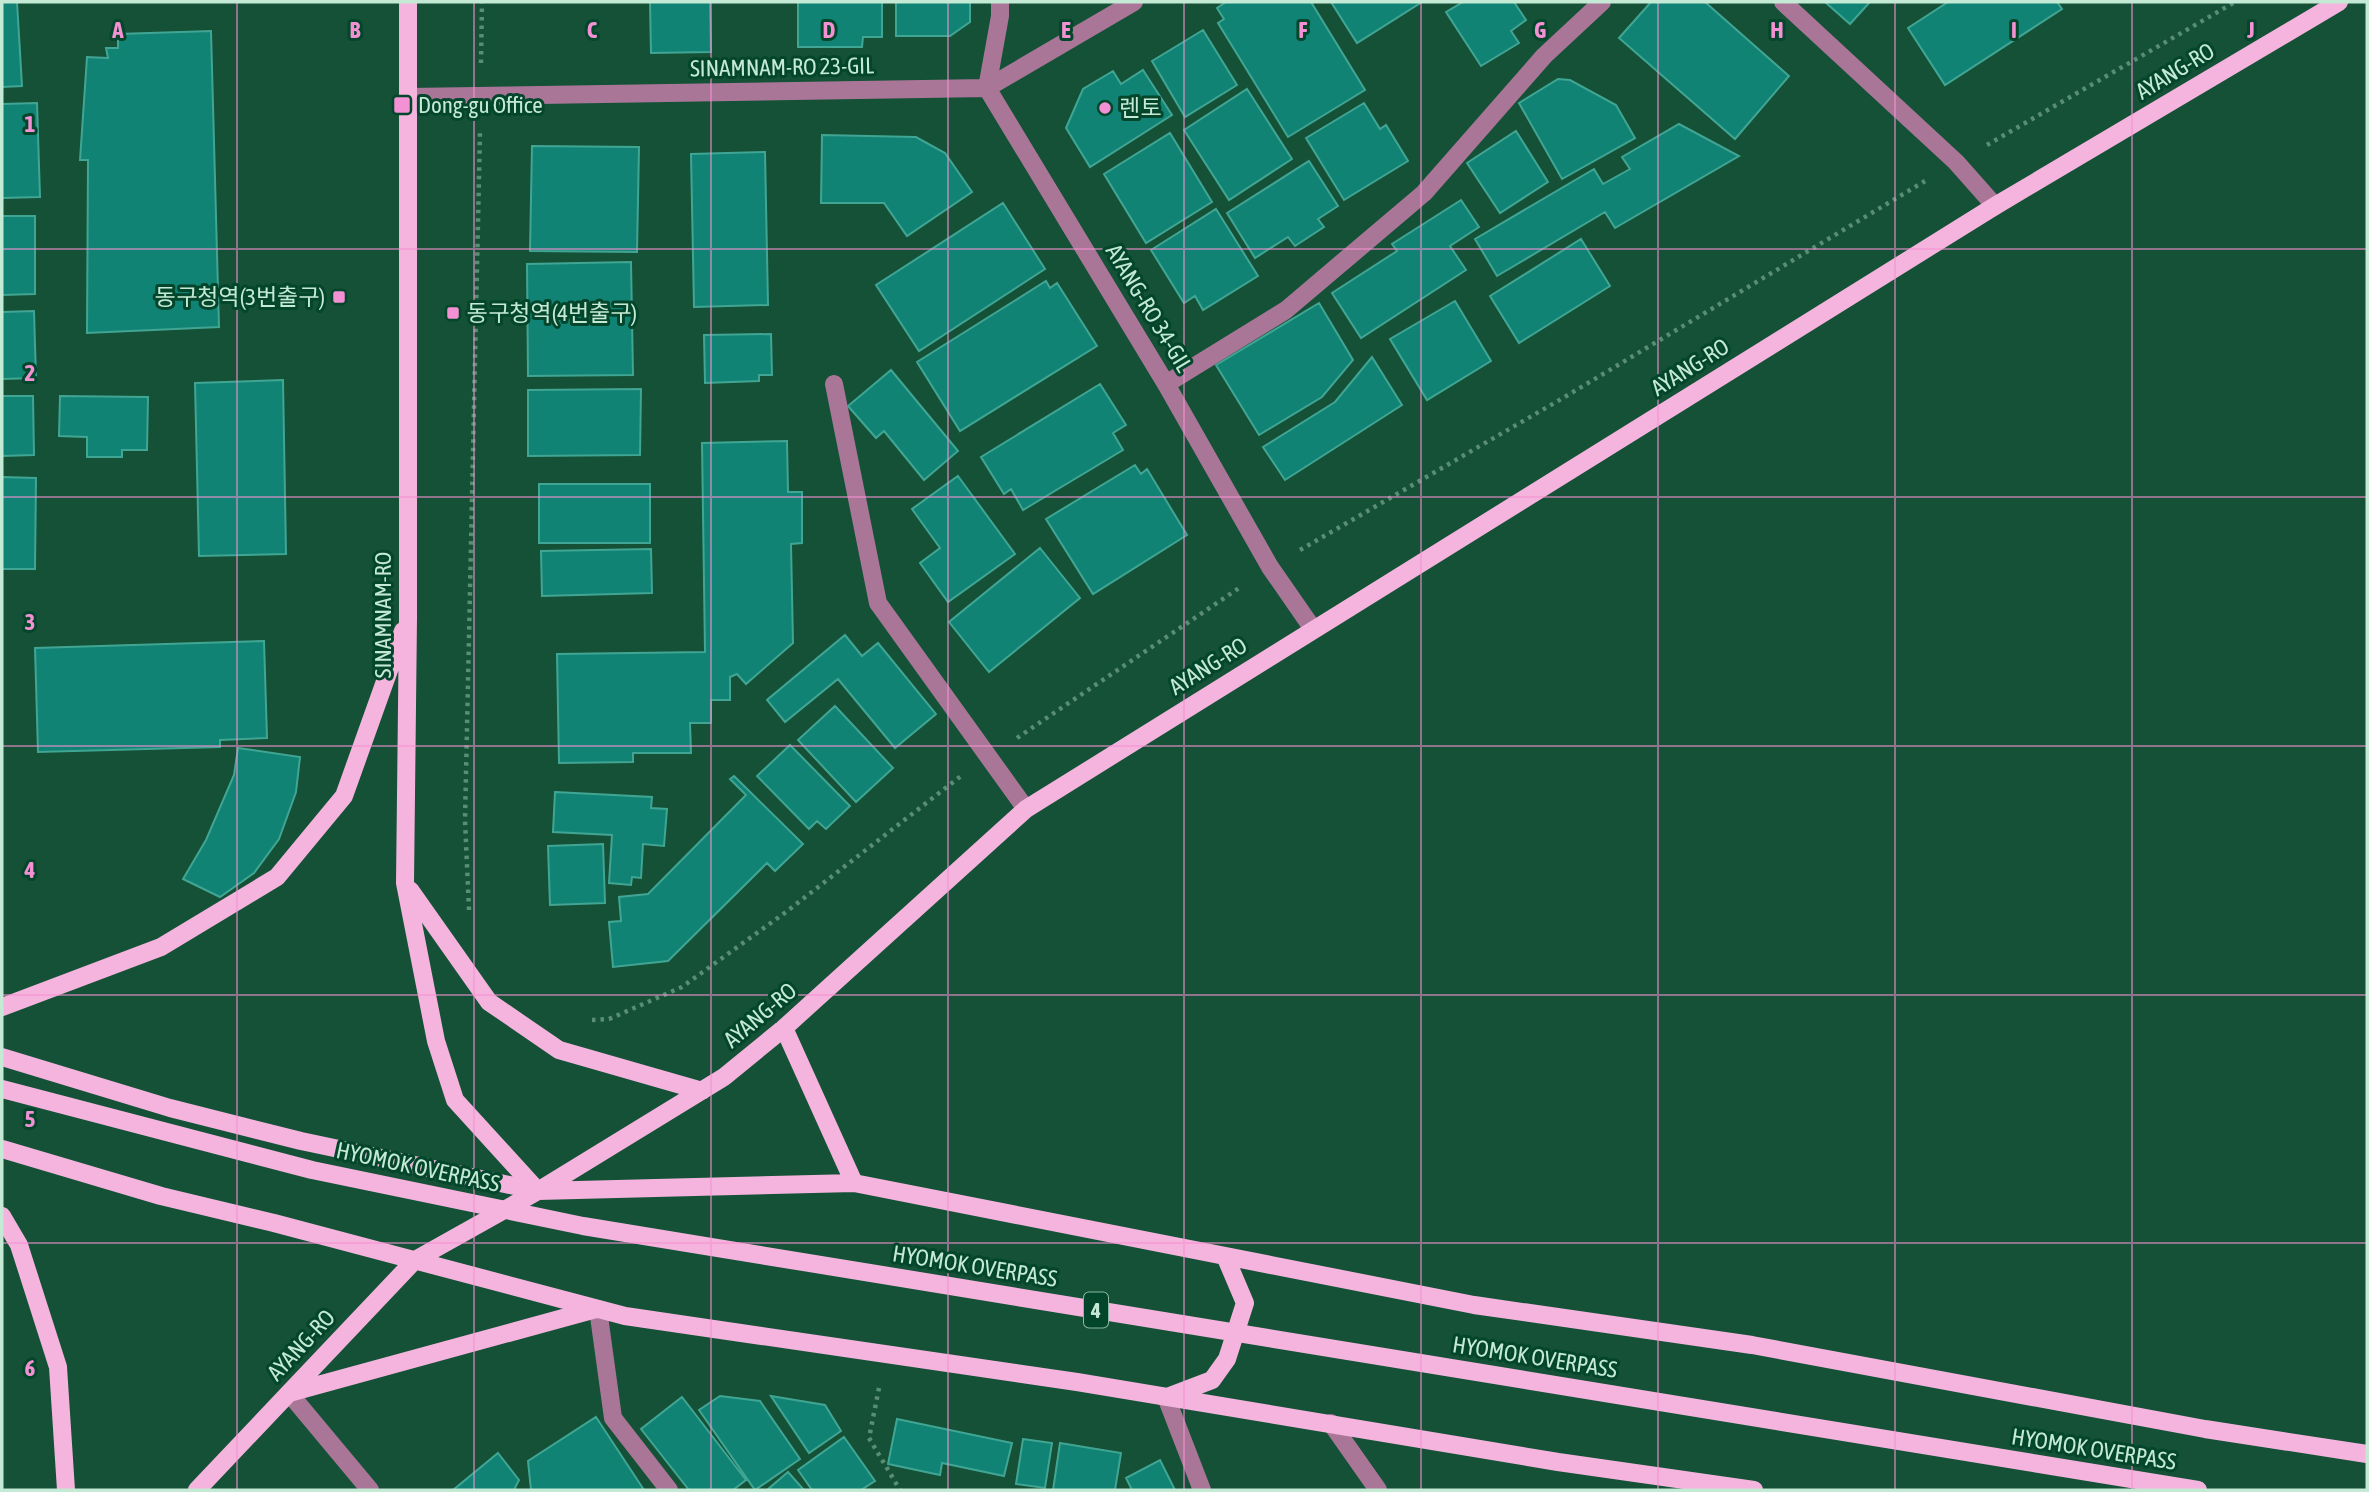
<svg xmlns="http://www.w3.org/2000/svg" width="2369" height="1492" font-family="'Asap Condensed','Noto Sans KR',sans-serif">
	<rect width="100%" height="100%" fill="#145136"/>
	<!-- building -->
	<path fill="#118374" stroke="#41a594" stroke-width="2" d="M2 2H17L22 86 2 87Z
		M650 2H710L711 52 651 53Z
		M798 2H882V37H863L862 47H798Z
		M896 2H970V22L950 36H896Z
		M1226 2H1311L1365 90 1288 137 1218 23 1224 19 1217 8Z
		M1331 2H1422L1357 43Z
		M1463 2H1514L1526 20 1511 31 1519 43 1481 66 1446 12Z
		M1651 2H1705L1789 76 1735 139 1619 38Z
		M1825 2H1870L1850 24Z
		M1948 2H2057L2062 9 1945 85 1908 28Z
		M1203 30 1237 85 1185 117 1152 61Z
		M211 31 219 327 87 333 88 160H80L87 57 108 58 106 48H118V34Z
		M1143 70 1172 115 1090 167 1066 128 1083 89 1113 71 1121 84Z
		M1558 79 1570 80 1616 105 1635 138 1562 179 1519 103Z
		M1247 89 1292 159 1229 200 1184 130Z
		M37 103 40 197 2 198V104Z
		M1364 103 1380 129 1386 125 1408 161 1344 200 1306 138Z
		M1679 124 1739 156 1615 228 1605 212 1497 276 1475 239 1594 169 1603 184 1630 169 1622 157Z
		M1516 131 1548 182 1500 213 1467 163Z
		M1170 133 1212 202 1146 243 1104 174Z
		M822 135 916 137 945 153 972 192 907 236 884 203H821Z
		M532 146 639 147 637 252 530 251Z
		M765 152 768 305 694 307 691 154Z
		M1309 161 1338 206 1318 219 1324 227 1295 246 1288 237 1255 258 1227 213Z
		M1461 200 1479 227 1450 246 1466 270 1361 338 1332 293 1397 251 1392 244Z
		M1003 203 1045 269 919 351 876 285Z
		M1216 209 1258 276 1203 310 1195 296 1184 303 1151 250Z
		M2 216H35V294L2 295Z
		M1581 239 1610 286 1519 343 1490 296Z
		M631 262 633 375 528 376 527 264Z
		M1046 281 1050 288 1057 283 1097 346 960 431 917 362Z
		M1455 301 1491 361 1427 400 1390 339Z
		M1319 303 1353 360 1322 397 1259 435 1216 365Z
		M34 311 36 378 2 379V312Z
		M771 334 772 375H759V381L705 383 704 335Z
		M1372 357 1402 405 1285 480 1263 447 1335 402Z
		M891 370 958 451 924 480 884 431 876 438 848 406Z
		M283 380 286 554 199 556 195 383Z
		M1100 384 1126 425 1113 433 1123 450 1023 510 1011 489 1004 494 981 457Z
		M641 389 640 455 528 456V390Z
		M2 396H33L34 455 2 456Z
		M60 396 148 397 147 450H122V457H87V437L59 436Z
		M787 441 788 492H802V543L791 544 793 643 746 684 737 674 730 677V700H711V723H690L691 753H633V762L559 763 557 654 705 652 702 443Z
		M1135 465 1141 474 1147 469 1187 535 1093 594 1046 519Z
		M958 476 1015 554 948 602 920 563 940 548 912 509Z
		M2 477 36 478 35 569H2Z
		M539 484H650V543H539Z
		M1040 548 1080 598 989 672 949 622Z
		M651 549 652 593 542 596 541 551Z
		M845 635 862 656 878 643 936 714 895 748 838 679 785 722 767 700Z
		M264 641 267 738 220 740V747L38 752 35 648Z
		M835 706 893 768 856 802 798 740Z
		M790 745 850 806 826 829 817 821 809 829 757 776Z
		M238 748 300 757 296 792 279 839 254 873 220 897 183 879 206 840 234 775Z
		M734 776 803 844 775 871 767 863 668 961 613 967 609 922 621 921 619 897 648 894 746 795 730 779Z
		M555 792 652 797 651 808 667 809 664 846 643 844 641 878 632 877 631 885 609 883 612 835 553 832Z
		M603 844 605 903 550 905 548 846Z
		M720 1396 760 1401 800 1459 755 1490 699 1410Z
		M771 1396 825 1405 841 1431 809 1453Z
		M682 1397 746 1480 733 1490H689L641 1429Z
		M596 1417 644 1490H531L528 1461Z
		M897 1419 1012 1443 1004 1476 942 1463 940 1475 888 1464Z
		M844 1437 875 1481 861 1490H812L798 1470Z
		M1023 1439 1052 1443 1045 1488 1016 1484Z
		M1060 1443 1121 1453 1115 1490H1053Z
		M498 1453 519 1480 514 1490H453Z
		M1160 1460 1175 1490H1132L1126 1478Z
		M788 1472 804 1490H767Z"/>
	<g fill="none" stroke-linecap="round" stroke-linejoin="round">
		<!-- path -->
		<path stroke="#598d74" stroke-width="4.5" stroke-dasharray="3.5 5" stroke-linecap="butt" d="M481 63 482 2
			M1987 145 2235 2
			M1300 550 1563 398 1925 181
			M1017 738 1242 586
			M469 910 465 820 480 131
			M592 1020 609 1019 682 987 786 912 961 776
			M879 1388 869 1438 900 1490"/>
		<!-- minor -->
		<path stroke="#aa7698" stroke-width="18" d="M1000 2V16L987 88 1166 384 1270 567 1313 629
			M1783 2 1956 162 1995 206
			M408 97 987 88 1134 2
			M834 384 878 603 1026 809
			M1166 384 1286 310 1424 193 1544 56 1602 2
			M598 1309 613 1418 669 1490
			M289 1393 370 1490
			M1166 1397 1202 1490
			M1331 1423 1378 1490"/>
		<!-- major -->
		<path stroke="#f5b4de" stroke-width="18" d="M408 2V618L405 883 436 1041 455 1100 538 1191
			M410 890 489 1002 559 1050 702 1091
			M2 1007 161 947 277 877 344 796 403 631
			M784 1028 854 1183
			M2 1057 170 1108 301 1141 538 1191 854 1183 1474 1305 1752 1345 2205 1429 2367 1454
			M2 1149 161 1196 274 1223 625 1316 1077 1382 1558 1462 1754 1490
			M2 1216 19 1245 58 1367 66 1490
			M289 1393 596 1309
			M1170 1396 1212 1380 1227 1359 1245 1303 1225 1256
			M197 1490 415 1260 538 1191 724 1077 784 1028 1026 809 1995 206 2339 2"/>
		<!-- major-bridge -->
		<path stroke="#f5b4de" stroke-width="18" d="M2 1089 312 1170 583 1226 2198 1490"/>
	</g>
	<!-- grid -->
	<path fill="none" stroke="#f491d4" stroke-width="2" stroke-opacity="0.55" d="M237 2V1490M474 2V1490M711 2V1490M948 2V1490M1184 2V1490M1421 2V1490M1658 2V1490M1895 2V1490M2132 2V1490M2 249H2367M2 497H2367M2 746H2367M2 995H2367M2 1243H2367"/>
	<!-- markers -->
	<g fill="#f491d4" stroke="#03462c" stroke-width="2.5">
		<rect x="393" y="96" width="18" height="18" rx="3.5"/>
		<circle cx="1105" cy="108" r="7"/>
		<rect x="332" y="290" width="14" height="14" rx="3.5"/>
		<rect x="446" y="306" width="14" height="14" rx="3.5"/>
	</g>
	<g text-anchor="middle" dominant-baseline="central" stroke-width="6" stroke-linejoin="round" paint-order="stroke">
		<!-- shield labels -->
		<rect fill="#03462c" stroke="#8ab8a2" stroke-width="2" x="1084" y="1292.5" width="24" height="35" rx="5"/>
		<g font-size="21" font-weight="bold" fill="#c4e9d4">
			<text x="1096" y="1310">4</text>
		</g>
		<!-- street labels -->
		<g font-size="23" fill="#c4e9d4" stroke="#03462c">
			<text transform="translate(782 67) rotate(-1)">SINAMNAM-RO 23-GIL</text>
			<text transform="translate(2175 71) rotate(-31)">AYANG-RO</text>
			<text transform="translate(1149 308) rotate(59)">AYANG-RO 34-GIL</text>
			<text transform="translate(1690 367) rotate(-32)">AYANG-RO</text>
			<text transform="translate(383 615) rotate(-90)">SINAMNAM-RO</text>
			<text transform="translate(1208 666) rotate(-32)">AYANG-RO</text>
			<text transform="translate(760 1015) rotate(-40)">AYANG-RO</text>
			<text transform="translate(418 1167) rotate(12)">HYOMOK OVERPASS</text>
			<text transform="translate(975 1266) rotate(9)">HYOMOK OVERPASS</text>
			<text transform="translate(301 1345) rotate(-47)">AYANG-RO</text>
			<text transform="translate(1535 1357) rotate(9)">HYOMOK OVERPASS</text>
			<text transform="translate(2094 1449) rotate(9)">HYOMOK OVERPASS</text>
		</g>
		<!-- poi labels -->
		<g font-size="23" fill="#c4e9d4" stroke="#03462c" text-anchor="start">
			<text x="418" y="105">Dong-gu Office</text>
			<text x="1119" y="108">렌토</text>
			<text x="325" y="297" text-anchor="end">동구청역(3번출구)</text>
			<text x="467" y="313">동구청역(4번출구)</text>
		</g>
	</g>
	<g font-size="23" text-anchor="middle" font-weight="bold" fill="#f491d4" stroke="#03462c" stroke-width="6" stroke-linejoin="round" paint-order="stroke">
		<text x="118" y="38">A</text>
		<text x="355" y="38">B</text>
		<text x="592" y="38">C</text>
		<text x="829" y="38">D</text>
		<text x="1066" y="38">E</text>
		<text x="1303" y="38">F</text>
		<text x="1540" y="38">G</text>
		<text x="1777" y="38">H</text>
		<text x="2014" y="38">I</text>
		<text x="2251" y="38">J</text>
		<text x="30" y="132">1</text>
		<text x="30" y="381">2</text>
		<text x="30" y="630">3</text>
		<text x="30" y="878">4</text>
		<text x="30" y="1127">5</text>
		<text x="30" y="1376">6</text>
	</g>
	<!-- border -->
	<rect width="2369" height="1492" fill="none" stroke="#c4e9d4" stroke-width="7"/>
</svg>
